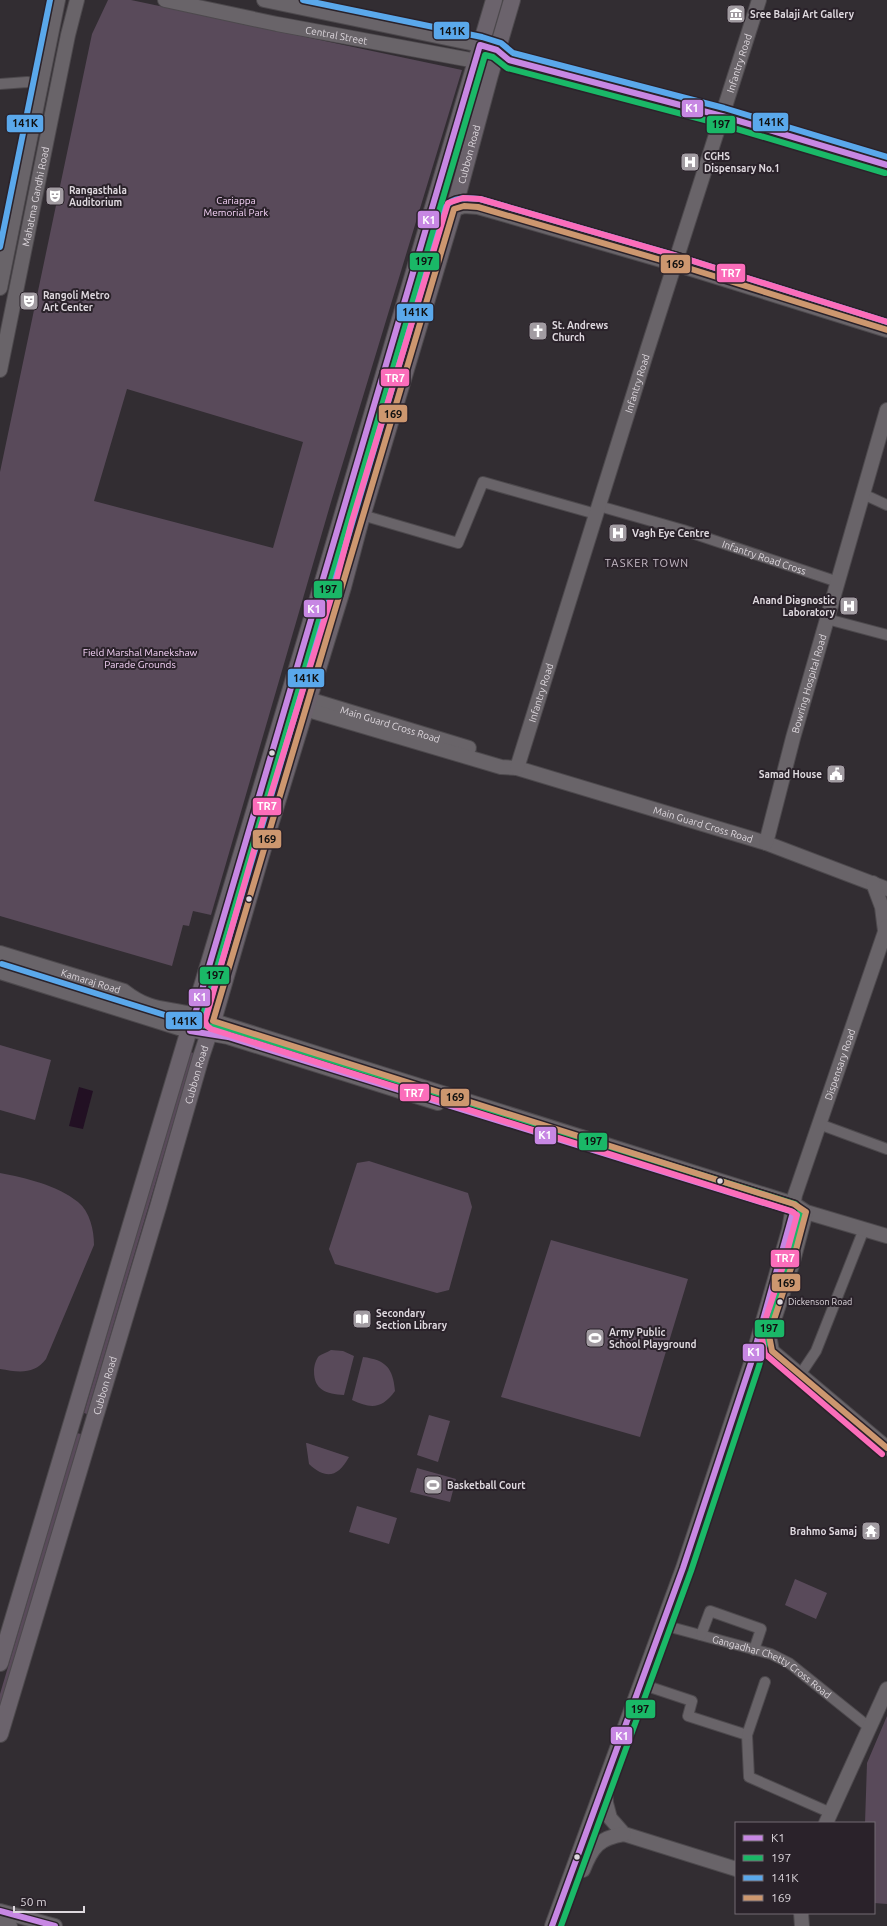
<svg xmlns="http://www.w3.org/2000/svg" width="887" height="1926" font-family="Ubuntu,sans-serif">
	<rect width="100%" height="100%" fill="#322d32"/>
	<!-- green -->
	<path fill="#594a5a" fill-rule="evenodd" d="M108 0H131L462 70 331 502 211 915 193 911 189 926 183 925 172 966 0 916V472L92 34ZM127 389 303 442 273 548 94 501Z
		M479 76 484 77 381 428 378 427Z
		M369 450 373 452 338 572 334 571Z
		M329 591 332 592 304 684 301 683Z
		M294 706 297 707 258 840 254 839Z
		M247 864 251 865 213 991 209 990Z
		M0 1045 51 1060 35 1120 0 1110Z
		M190 1052 194 1053 87 1414 84 1413Z
		M369 1161 468 1193 472 1207 449 1290 437 1293 335 1264 329 1249 357 1163Z
		M0 1173C26 1178 57 1185 78 1202 90 1212 94 1230 94 1245L46 1359C34 1375 18 1372 0 1369Z
		M551 1240 688 1279 640 1437 501 1397Z
		M331 1350 343 1351 354 1356 344 1395C326 1394 314 1390 314 1371 314 1366 316 1359 319 1356 322 1354 328 1352 331 1350Z
		M363 1357C386 1360 393 1368 395 1391 382 1409 371 1409 352 1400Z
		M429 1415 450 1421 438 1462 417 1455Z
		M77 1433 81 1434 0 1707V1694Z
		M306 1443H307L349 1457C338 1477 326 1480 309 1464Z
		M417 1468 456 1479 450 1502 410 1492Z
		M357 1506 397 1518 389 1544 349 1532Z
		M795 1579 827 1593 816 1619 785 1605Z
		M887 1716V1904L874 1903V1823H865L867 1763Z"/>
	<!-- water -->
	<path fill="#221023" d="M79 1087 93 1091 83 1129 69 1126Z"/>
	<g fill="none" stroke-linecap="round" stroke-linejoin="round">
		<defs>
			<g id="street">
				<path d="M0 84 27 82 41 84"/>
				<path d="M863 494 887 505"/>
				<path id="s1" d="M599 506 683 530 838 582"/>
				<path d="M362 515 458 543 483 482 596 514"/>
				<path d="M827 619 887 635"/>
				<path d="M819 1124 887 1149"/>
				<path d="M800 1375 816 1351 864 1229"/>
				<path id="s2" d="M663 1625 771 1654 789 1663 870 1728"/>
				<path d="M701 1635 710 1611 761 1629 754 1650"/>
				<path d="M641 1684 692 1701 688 1716 747 1735 749 1777 831 1813"/>
				<path d="M747 1735 765 1682"/>
			</g>
			<g id="secondary">
				<path id="s3" d="M165 0 277 24 487 63"/>
				<path d="M264 0 480 45 497 50 509 60 722 116 887 165"/>
				<path d="M454 209 464 206 478 207 675 264 887 330"/>
				<path d="M0 288 58 0"/>
				<path id="s4" d="M0 370 68 35 77 0"/>
				<path id="s5" d="M308 699 469 748"/>
				<path id="s6" d="M305 709 501 767 517 768 766 843 887 889"/>
				<path id="s7" d="M517 768 647 351 759 0"/>
				<path id="s8" d="M766 843 793 738 887 410"/>
				<path d="M873 883 882 907 885 931"/>
				<path id="s9" d="M0 953 124 991C151 1012 165 1007 195 1015L794 1204 806 1212 887 1236"/>
				<path d="M0 972 179 1028 228 1037 438 1103"/>
				<path d="M806 1212 792 1265 769 1335 772 1351 887 1448"/>
				<path d="M605 1790 606 1803 610 1818 624 1834 736 1869"/>
				<path d="M826 1823 887 1689"/>
				<path d="M583 1870C592 1847 599 1838 624 1834"/>
				<path d="M0 1911 55 1926"/>
				<path d="M801 1913 802 1926"/>
				<path d="M0 1923 10 1926"/>
				<path id="s10" d="M552 1926 683 1568 751 1363 789 1230 795 1195 887 926"/>
			</g>
			<g id="primary">
				<path d="M0 1663 323 581 494 0"/>
				<path id="s11" d="M0 1734 158 1207 201 1057 213 1021 267 835 343 587 360 523 454 209 490 75 512 0"/>
			</g>
		</defs>
		<!-- street casing -->
		<use href="#street" stroke="#4d494d" stroke-width="12"/>
		<!-- secondary casing -->
		<use href="#secondary" stroke="#4d494d" stroke-width="16"/>
		<!-- primary casing -->
		<use href="#primary" stroke="#4d494d" stroke-width="18"/>
		<!-- street -->
		<use href="#street" stroke="#696469" stroke-width="10"/>
		<!-- secondary -->
		<use href="#secondary" stroke="#696469" stroke-width="14"/>
		<!-- primary -->
		<use href="#primary" stroke="#6b636c" stroke-width="16"/>
		<defs>
			<path id="bus-1" d="M0 1911 55 1926
				M552 1926 683 1568 751 1363 793 1212 228 1037 190 1031 480 45 497 50 509 60 722 116 887 165"/>
			<path id="bus-2" d="M561 1926 691 1571 759 1366 801 1214 800 1209 795 1204 230 1029 200 1025 485 55 493 57 507 68 720 124 885 173"/>
			<path id="bus-3" d="M303 0 482 37 501 43 513 53 724 108 887 157
				M0 247 50 0
				M2 964 181 1020 203 1025 446 207C452 196 470 198 480 199L677 256 887 322"/>
			<path id="bus-4" d="M887 330 675 264 478 207 464 206 454 209 213 1021 794 1204 806 1212 792 1265 769 1335 772 1351 887 1448"/>
			<path id="bus-5" d="M882 1454 765 1354 761 1333 784 1263 797 1215 791 1211 211 1029 207 1026 205 1021 259 833 335 585 352 521 448 203 463 198 480 199 677 256 887 322"/>
		</defs>
		<!-- bus-1 casing -->
		<use href="#bus-1" stroke="#2a222a" stroke-width="9"/>
		<!-- bus-2 casing -->
		<use href="#bus-2" stroke="#2a222a" stroke-width="9"/>
		<!-- bus-3 casing -->
		<use href="#bus-3" stroke="#2a222a" stroke-width="9"/>
		<!-- bus-4 casing -->
		<use href="#bus-4" stroke="#2a222a" stroke-width="9"/>
		<!-- bus-5 casing -->
		<use href="#bus-5" stroke="#2a222a" stroke-width="9"/>
		<!-- bus-1 -->
		<use href="#bus-1" stroke="#c787e3" stroke-width="6"/>
		<!-- bus-2 -->
		<use href="#bus-2" stroke="#1ab867" stroke-width="6"/>
		<!-- bus-3 -->
		<use href="#bus-3" stroke="#5aa8eb" stroke-width="6"/>
		<!-- bus-4 -->
		<use href="#bus-4" stroke="#cd976f" stroke-width="6"/>
		<!-- bus-5 -->
		<use href="#bus-5" stroke="#fb6dba" stroke-width="6"/>
	</g>
	<!-- icons -->
	<defs>
		<symbol id="museum-square" viewBox="-11 -11 22 22"><rect x="-9" y="-9" width="18" height="18" rx="4" fill="#a29ca2" stroke="#2a222a"/><path d="M0-6L6-3V-2H-6V-3ZM-5-1h2V3h-2ZM-1-1h2V3h-2ZM3-1h2V3H3ZM-6 4H6V6H-6Z" fill="#fff"/></symbol>
		<symbol id="hospital-square" viewBox="-11 -11 22 22"><rect x="-9" y="-9" width="18" height="18" rx="4" fill="#a29ca2" stroke="#2a222a"/><path d="M-5-5h3v3.5h4V-5h3V5h-3V1.5h-4V5h-3Z" fill="#fff"/></symbol>
		<symbol id="theatre-square" viewBox="-11 -11 22 22"><rect x="-9" y="-9" width="18" height="18" rx="4" fill="#a29ca2" stroke="#2a222a"/><path d="M-5-5.5Q0-4 5-5.5V0Q5 5 0 6Q-5 5-5 0ZM-3.3-2.5H-1v1.5H-3.3ZM1-2.5H3.3v1.5H1ZM-2.8 1Q0 5.5 2.8 1Z" fill="#fff"/></symbol>
		<symbol id="church-square" viewBox="-11 -11 22 22"><rect x="-9" y="-9" width="18" height="18" rx="4" fill="#a29ca2" stroke="#2a222a"/><path d="M-1.2-6h2.4v3.5h3.3v2.4h-3.3V6h-2.4V-.1h-3.3v-2.4h3.3Z" fill="#fff"/></symbol>
		<symbol id="civic-square" viewBox="-11 -11 22 22"><rect x="-9" y="-9" width="18" height="18" rx="4" fill="#a29ca2" stroke="#2a222a"/><path d="M-.6-6.5H3V-4.5H.6V-3L4-1V1h2V6H-6V1h2V-1L-.6-3ZM-1.2 2.5V6h2.4V2.5Z" fill="#fff"/></symbol>
		<symbol id="library-square" viewBox="-11 -11 22 22"><rect x="-9" y="-9" width="18" height="18" rx="4" fill="#a29ca2" stroke="#2a222a"/><path d="M-6-4Q-3-5.5-.7-3.5V5Q-3 3-6 4ZM6-4Q3-5.5 .7-3.5V5Q3 3 6 4Z" fill="#fff"/></symbol>
		<symbol id="stadium-square" viewBox="-11 -11 22 22"><rect x="-9" y="-9" width="18" height="18" rx="4" fill="#a29ca2" stroke="#2a222a"/><path d="M0-5a6.5 5 0 1 0 0 10a6.5 5 0 1 0 0-10ZM-3.5-1.8h7v3.6h-7Z" fill="#fff"/></symbol>
		<symbol id="temple-square" viewBox="-11 -11 22 22"><rect x="-9" y="-9" width="18" height="18" rx="4" fill="#a29ca2" stroke="#2a222a"/><path d="M0-6L5-2H3V0L6.5 2.5H4V6H1.5V3h-3V6H-4V2.5H-6.5L-3 0V-2H-5Z" fill="#fff"/></symbol>
	</defs>
	<g fill-rule="evenodd">
		<use href="#museum-square" x="725" y="3" width="22" height="22"/>
		<use href="#hospital-square" x="679" y="151" width="22" height="22"/>
		<use href="#theatre-square" x="44" y="185" width="22" height="22"/>
		<use href="#theatre-square" x="18" y="290" width="22" height="22"/>
		<use href="#church-square" x="527" y="320" width="22" height="22"/>
		<use href="#hospital-square" x="607" y="522" width="22" height="22"/>
		<use href="#hospital-square" x="838" y="595" width="22" height="22"/>
		<use href="#civic-square" x="825" y="763" width="22" height="22"/>
		<use href="#library-square" x="351" y="1308" width="22" height="22"/>
		<use href="#stadium-square" x="584" y="1327" width="22" height="22"/>
		<use href="#stadium-square" x="422" y="1474" width="22" height="22"/>
		<use href="#temple-square" x="860" y="1520" width="22" height="22"/>
	</g>
	<!-- markers -->
	<g fill="#ded8de" stroke="#2a222a" stroke-width="1.5">
		<circle cx="272" cy="753" r="3.5"/>
		<circle cx="249" cy="899" r="3.5"/>
		<circle cx="720" cy="1181" r="3.5"/>
		<circle cx="780" cy="1302" r="3.5"/>
		<circle cx="577" cy="1857" r="3.5"/>
	</g>
	<g text-anchor="middle" dominant-baseline="central" stroke-width="4" stroke-linejoin="round" paint-order="stroke">
		<!-- bus labels -->
		<g font-size="9" fill="#ded8de" stroke="#2a222a" text-anchor="start">
			<text x="788" y="1302">Dickenson Road</text>
		</g>
		<!-- poi labels -->
		<g font-size="10" font-weight="bold" fill="#ded8de" stroke="#2a222a" text-anchor="start">
			<text x="750" y="14">Sree Balaji Art Gallery</text>
			<text x="704" y="156">CGHS<tspan x="704" dy="12">Dispensary No.1</tspan></text>
			<text x="69" y="190">Rangasthala<tspan x="69" dy="12">Auditorium</tspan></text>
			<text x="43" y="295">Rangoli Metro<tspan x="43" dy="12">Art Center</tspan></text>
			<text x="552" y="325">St. Andrews<tspan x="552" dy="12">Church</tspan></text>
			<text x="632" y="533">Vagh Eye Centre</text>
			<text x="835" y="600" text-anchor="end">Anand Diagnostic<tspan x="835" dy="12">Laboratory</tspan></text>
			<text x="822" y="774" text-anchor="end">Samad House</text>
			<text x="376" y="1313">Secondary<tspan x="376" dy="12">Section Library</tspan></text>
			<text x="609" y="1332">Army Public<tspan x="609" dy="12">School Playground</tspan></text>
			<text x="447" y="1485">Basketball Court</text>
			<text x="857" y="1531" text-anchor="end">Brahmo Samaj</text>
		</g>
		<!-- street labels -->
		<g font-size="10" fill="#ded8de" stroke="#2a222a">
			<text stroke="none"><textPath href="#s3" startOffset="175">Central Street</textPath></text>
			<text stroke="none"><textPath href="#s7" startOffset="739">Infantry Road</textPath></text>
			<text stroke="none"><textPath href="#s11" startOffset="1648">Cubbon Road</textPath></text>
			<text stroke="none"><textPath href="#s4" startOffset="177">Mahatma Gandhi Road</textPath></text>
			<text stroke="none"><textPath href="#s7" startOffset="403">Infantry Road</textPath></text>
			<text stroke="none"><textPath href="#s1" startOffset="173">Infantry Road Cross</textPath></text>
			<text stroke="none"><textPath href="#s8" startOffset="165">Bowring Hospital Road</textPath></text>
			<text stroke="none"><textPath href="#s7" startOffset="79">Infantry Road</textPath></text>
			<text stroke="none"><textPath href="#s5" startOffset="86">Main Guard Cross Road</textPath></text>
			<text stroke="none"><textPath href="#s6" startOffset="415">Main Guard Cross Road</textPath></text>
			<text stroke="none"><textPath href="#s9" startOffset="95">Kamaraj Road</textPath></text>
			<text stroke="none"><textPath href="#s10" startOffset="909">Dispensary Road</textPath></text>
			<text stroke="none"><textPath href="#s11" startOffset="688">Cubbon Road</textPath></text>
			<text stroke="none"><textPath href="#s11" startOffset="364">Cubbon Road</textPath></text>
			<text stroke="none"><textPath href="#s2" startOffset="118">Gangadhar Chetty Cross Road</textPath></text>
		</g>
		<!-- park labels -->
		<g font-size="10" fill="#f8d5fa" stroke="#2a222a">
			<text x="236" y="200">Cariappa<tspan x="236" dy="12">Memorial Park</tspan></text>
			<text x="140" y="652">Field Marshal Manekshaw<tspan x="140" dy="12">Parade Grounds</tspan></text>
		</g>
		<!-- neighbourhood labels -->
		<g font-size="11" letter-spacing="1" fill="#c8bdc8" stroke="#2a222a">
			<text x="647" y="563">TASKER TOWN</text>
		</g>
	</g>
	<g stroke="#2a222a" stroke-width="1.5">
		<rect x="433" y="21" width="37" height="19" rx="4" fill="#5aa8eb"/>
		<rect x="681" y="99" width="23" height="19" rx="4" fill="#c787e3"/>
		<rect x="752" y="112" width="37" height="20" rx="4" fill="#5aa8eb"/>
		<rect x="6" y="114" width="38" height="19" rx="4" fill="#5aa8eb"/>
		<rect x="706" y="115" width="30" height="19" rx="4" fill="#1ab867"/>
		<rect x="417" y="210" width="23" height="19" rx="4" fill="#c787e3"/>
		<rect x="409" y="252" width="31" height="19" rx="4" fill="#1ab867"/>
		<rect x="660" y="254" width="31" height="20" rx="4" fill="#cd976f"/>
		<rect x="716" y="263" width="30" height="20" rx="4" fill="#fb6dba"/>
		<rect x="396" y="303" width="38" height="19" rx="4" fill="#5aa8eb"/>
		<rect x="380" y="368" width="30" height="19" rx="4" fill="#fb6dba"/>
		<rect x="378" y="404" width="30" height="19" rx="4" fill="#cd976f"/>
		<rect x="313" y="580" width="30" height="19" rx="4" fill="#1ab867"/>
		<rect x="303" y="599" width="23" height="19" rx="4" fill="#c787e3"/>
		<rect x="287" y="668" width="38" height="20" rx="4" fill="#5aa8eb"/>
		<rect x="252" y="797" width="30" height="19" rx="4" fill="#fb6dba"/>
		<rect x="252" y="829" width="30" height="20" rx="4" fill="#cd976f"/>
		<rect x="199" y="966" width="31" height="19" rx="4" fill="#1ab867"/>
		<rect x="188" y="988" width="23" height="19" rx="4" fill="#c787e3"/>
		<rect x="165" y="1011" width="38" height="19" rx="4" fill="#5aa8eb"/>
		<rect x="399" y="1083" width="31" height="19" rx="4" fill="#fb6dba"/>
		<rect x="440" y="1088" width="30" height="19" rx="4" fill="#cd976f"/>
		<rect x="534" y="1126" width="23" height="19" rx="4" fill="#c787e3"/>
		<rect x="578" y="1132" width="30" height="19" rx="4" fill="#1ab867"/>
		<rect x="770" y="1249" width="30" height="19" rx="4" fill="#fb6dba"/>
		<rect x="771" y="1273" width="30" height="19" rx="4" fill="#cd976f"/>
		<rect x="754" y="1319" width="31" height="19" rx="4" fill="#1ab867"/>
		<rect x="742" y="1343" width="23" height="19" rx="4" fill="#c787e3"/>
		<rect x="625" y="1699" width="31" height="20" rx="4" fill="#1ab867"/>
		<rect x="610" y="1726" width="23" height="19" rx="4" fill="#c787e3"/>
	</g>
	<g font-size="11" text-anchor="middle" font-weight="bold" fill="#fff">
		<text x="692" y="112">K1</text>
		<text x="429" y="224">K1</text>
		<text x="731" y="277">TR7</text>
		<text x="395" y="382">TR7</text>
		<text x="314" y="613">K1</text>
		<text x="267" y="810">TR7</text>
		<text x="200" y="1001">K1</text>
		<text x="414" y="1097">TR7</text>
		<text x="545" y="1139">K1</text>
		<text x="785" y="1262">TR7</text>
		<text x="754" y="1356">K1</text>
		<text x="622" y="1740">K1</text>
	</g>
	<g font-size="11" text-anchor="middle" font-weight="bold" fill="#111">
		<text x="452" y="35">141K</text>
		<text x="771" y="126">141K</text>
		<text x="25" y="127">141K</text>
		<text x="721" y="128">197</text>
		<text x="424" y="265">197</text>
		<text x="675" y="268">169</text>
		<text x="415" y="316">141K</text>
		<text x="393" y="418">169</text>
		<text x="328" y="593">197</text>
		<text x="306" y="682">141K</text>
		<text x="267" y="843">169</text>
		<text x="215" y="979">197</text>
		<text x="184" y="1025">141K</text>
		<text x="455" y="1101">169</text>
		<text x="593" y="1145">197</text>
		<text x="786" y="1287">169</text>
		<text x="769" y="1332">197</text>
		<text x="640" y="1713">197</text>
	</g>
	<!-- legend -->
	<rect x="735" y="1822" width="140" height="92" fill="#2a222a" stroke="#726b72"/>
	<rect x="743" y="1835" width="20" height="6" fill="#c787e3" stroke="#726b72"/>
	<text x="771" y="1842" font-size="12" fill="#ded8de">K1</text>
	<rect x="743" y="1855" width="20" height="6" fill="#1ab867" stroke="#726b72"/>
	<text x="771" y="1862" font-size="12" fill="#ded8de">197</text>
	<rect x="743" y="1875" width="20" height="6" fill="#5aa8eb" stroke="#726b72"/>
	<text x="771" y="1882" font-size="12" fill="#ded8de">141K</text>
	<rect x="743" y="1895" width="20" height="6" fill="#cd976f" stroke="#726b72"/>
	<text x="771" y="1902" font-size="12" fill="#ded8de">169</text>
	<!-- scale -->
	<path d="M14 1906v6h70v-6" fill="none" stroke="#ded8de" stroke-width="2"/>
	<text x="20" y="1906" font-size="12" fill="#ded8de" stroke="#2a222a" stroke-width="3" paint-order="stroke">50 m</text>
</svg>
